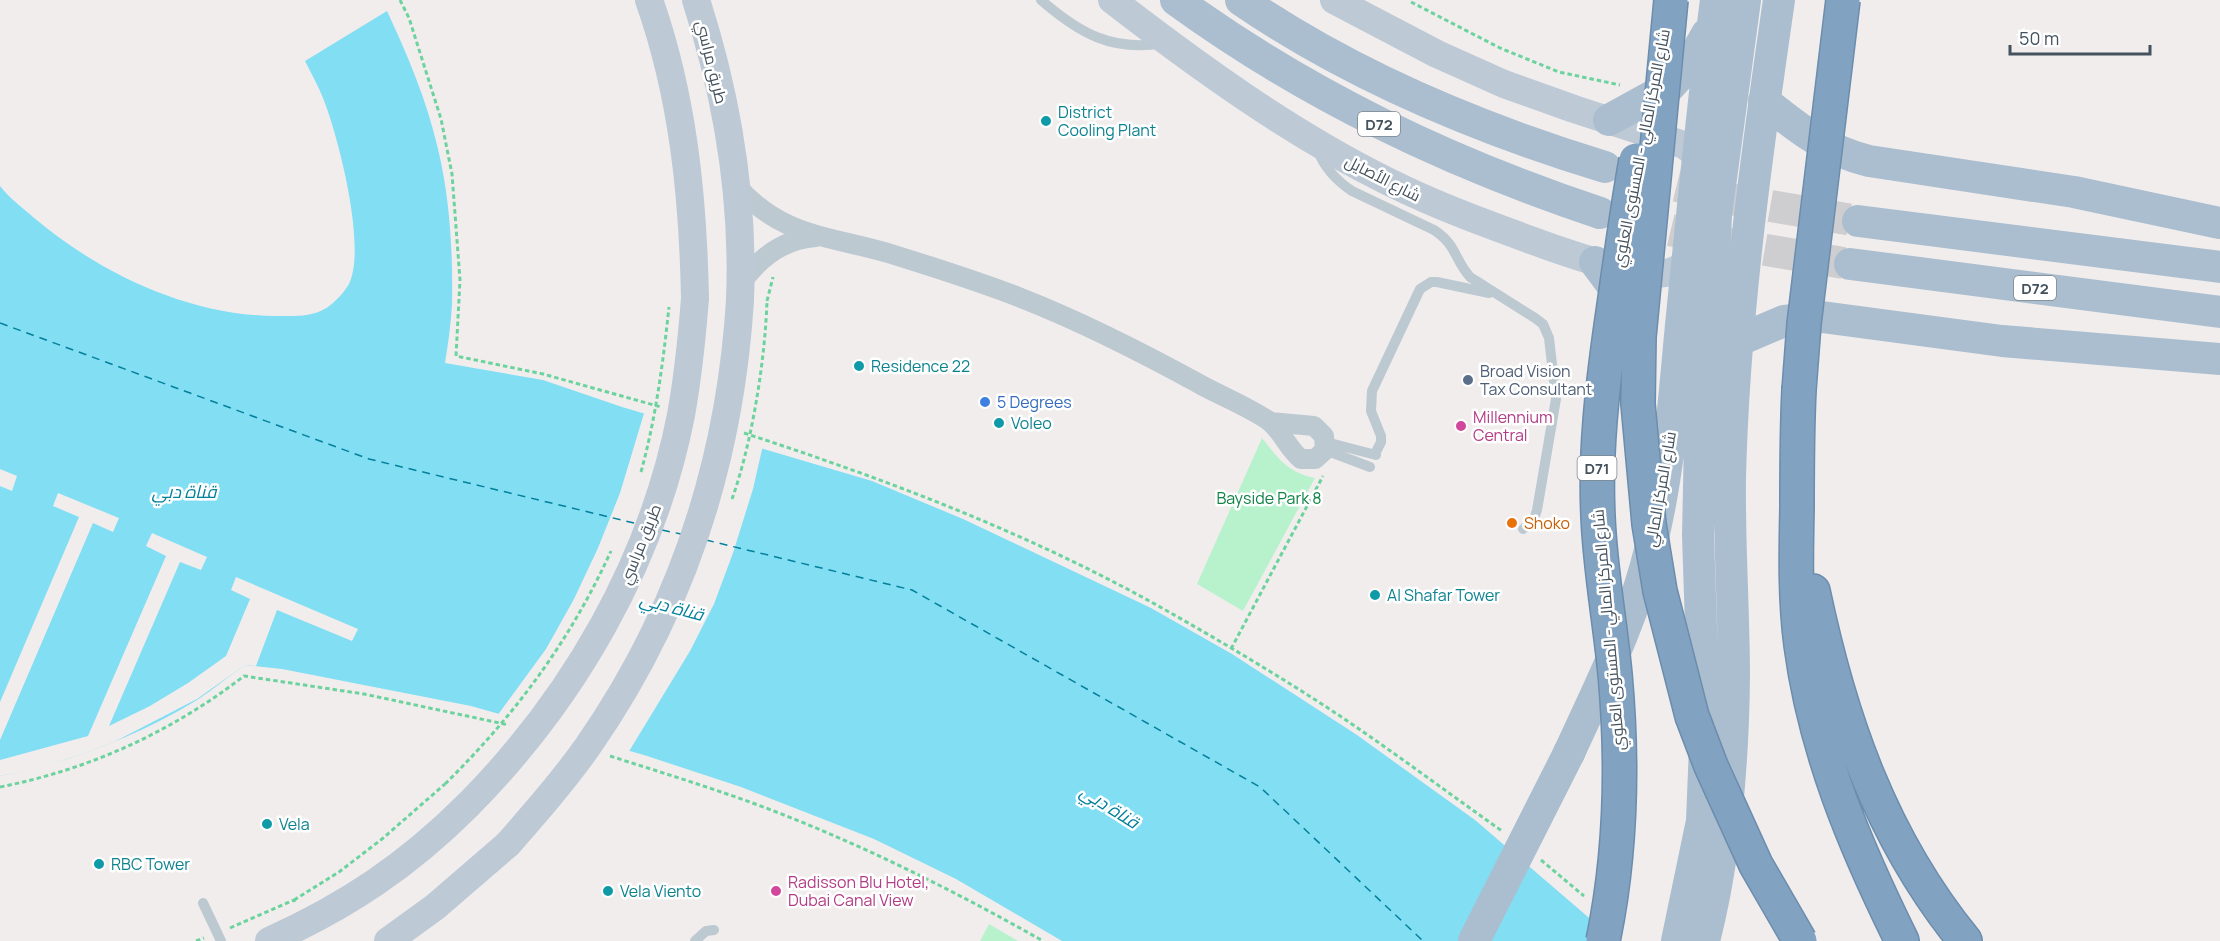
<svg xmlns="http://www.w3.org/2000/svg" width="2220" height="941" font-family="Manrope,Cairo,sans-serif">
	<rect width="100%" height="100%" fill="#f1eded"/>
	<!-- green -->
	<path fill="#b8f2cd" d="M1262 438C1279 459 1287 472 1315 478L1243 611 1197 584Z
		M989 924 1018 941H980Z"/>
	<!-- water -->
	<path fill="#81def3" d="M387 11C408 56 427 101 438 149 450 199 453 253 452 304 451 324 448 344 445 363L543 380 622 407 872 481 963 519 1151 608 1232 654 1357 735 1475 820 1616 941H1062L956 879 874 839 741 787 644 755 471 706 282 669 245 665C229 676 214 689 197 700 137 737 69 762 0 776V186C9 198 22 207 33 217 100 274 191 317 280 316 301 316 319 317 335 301 340 297 346 289 349 284 367 247 338 135 323 98 318 85 311 73 305 61Z"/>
	<!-- pier -->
	<path fill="#f1eded" d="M645 410 763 445 753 489 733 553 714 604 690 651 628 753 497 716 546 649 574 599 598 548 620 493Z
		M0 469 17 476 12 491 0 486Z
		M58 493 119 518 113 532 93 523 0 740V702L79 517 53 506Z
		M152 533 207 557 201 570 180 562 109 726 150 706 188 683 226 656 250 599 231 590 236 577 358 629 352 641 277 610 256 666 245 665 197 699 114 742 85 753 35 769 0 776V760L88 736 166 556 146 546Z"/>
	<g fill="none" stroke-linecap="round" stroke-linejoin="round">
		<!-- ferry -->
		<path stroke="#03809b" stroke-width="1.5" stroke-dasharray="8 6" stroke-linecap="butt" d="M0 323 369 459 634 523
			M662 530 681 534
			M706 540 912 590 1260 787 1423 941"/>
		<!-- primary-tunnel -->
		<path stroke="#ceced0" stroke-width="32" stroke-dasharray="32 16" stroke-linecap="butt" d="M1630 174 1730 199 1858 221
			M1624 219 1725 243 1850 264"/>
		<defs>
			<path id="highway" d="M1799 390C1797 429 1797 469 1797 508 1796 554 1795 599 1801 645 1815 751 1855 846 1902 941
				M1813 591C1840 719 1881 838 1965 941"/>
		</defs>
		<!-- highway casing -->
		<use href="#highway" stroke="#6c8dad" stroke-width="36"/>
		<!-- path -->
		<path stroke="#6dd39e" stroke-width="3" stroke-dasharray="4.5 3" stroke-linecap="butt" d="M400 0 409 18 441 119 452 174 460 280 456 356 543 374 661 407
			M1411 2 1500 48 1559 72 1620 85
			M767 301 773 277
			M744 433C885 479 1023 531 1153 603 1212 636 1271 671 1328 708 1387 747 1444 790 1502 831
			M1231 649 1323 476
			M610 756C660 772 709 787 758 805 857 842 951 889 1043 941
			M0 787C91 769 171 732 244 676L364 694 509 725
			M1541 860 1584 896
			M294 900 339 872 382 839 445 784
			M230 928 294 900 295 902
			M196 941 204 938"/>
		<!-- lane -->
		<path stroke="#bdc9d1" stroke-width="10" d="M1041 0C1079 33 1112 52 1163 43
			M1318 151C1325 169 1337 181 1352 191L1434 230C1457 245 1454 259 1470 277L1535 318 1543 324 1549 338 1556 399 1537 510 1533 522 1523 529
			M1326 442 1376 455
			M1325 450 1370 467
			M1375 454 1381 442V436L1371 411 1372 391 1420 289 1431 282H1437L1489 293
			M203 903 221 941
			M695 941 706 931 714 930"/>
		<!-- street -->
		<path stroke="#bdc9d1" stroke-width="20" d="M735 184C781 237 826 235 888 253 933 267 978 281 1021 298 1085 323 1145 354 1205 387 1226 398 1250 408 1269 421 1282 431 1288 449 1301 459H1315L1325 450 1324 436 1314 426 1270 422
			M740 285C758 259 783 239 816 237"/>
		<!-- secondary -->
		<path stroke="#bdcad6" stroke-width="28" d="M649 0C683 96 693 196 695 298
			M696 0C727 96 744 199 740 300
			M1112 0C1199 67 1290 133 1389 182 1441 208 1495 227 1550 247 1577 256 1647 282 1673 271 1684 267 1693 257 1700 247
			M1334 0 1437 54 1504 84 1574 109 1684 145 1697 155 1707 173
			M269 941C347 906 408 865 468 805
			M388 941 435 907 508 844"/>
		<!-- primary -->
		<path stroke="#abbecf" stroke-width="32" d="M1176 0C1307 95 1447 162 1600 213
			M1241 0C1352 76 1477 128 1605 167
			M1764 101C1799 129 1825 150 1869 161L2074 192 2220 223
			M1609 120 1669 87 1690 64 1707 34
			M1858 221 2220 267
			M1595 262 1627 305
			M1850 264 2220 312
			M1737 341 1784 321 1822 317 2002 341 2220 359
			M1569 753C1600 685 1634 619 1651 546 1669 474 1674 399 1681 325 1692 217 1702 108 1716 0
			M1677 941 1702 821 1705 746 1698 536 1700 439 1712 295 1716 215 1745 0
			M1704 941C1726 855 1733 766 1734 677 1734 611 1729 544 1730 477 1734 318 1756 158 1779 0"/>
		<!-- highway -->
		<use href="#highway" stroke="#81a2c1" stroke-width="33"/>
		<defs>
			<path id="highway-bridge" d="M1671 0 1639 337 1638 404 1649 524 1660 591 1692 716 1711 766 1756 865 1800 941
				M1799 390 1804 324 1843 0
				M1603 941C1621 854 1623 762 1615 674 1610 621 1600 569 1598 516 1595 452 1602 390 1611 326 1619 271 1626 216 1636 160"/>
		</defs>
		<!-- highway-bridge casing -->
		<use href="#highway-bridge" stroke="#6c8dad" stroke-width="36" stroke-linecap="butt"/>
		<!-- path-bridge -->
		<path stroke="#6dd39e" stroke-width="3" stroke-dasharray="4.5 3" stroke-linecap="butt" d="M641 472C656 417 663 363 669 307
			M732 499C752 443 765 361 767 301
			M445 784C515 715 570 641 611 551"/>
		<!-- secondary-bridge -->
		<path stroke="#bdcad6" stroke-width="28" d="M468 805C573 699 652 563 681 415 688 376 692 337 695 298
			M508 844C536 812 564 780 588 746 682 611 730 463 740 300"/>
		<!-- primary-bridge -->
		<path stroke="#abbecf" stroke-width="32" d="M1474 941 1569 753"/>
		<!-- highway-bridge -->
		<use href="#highway-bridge" stroke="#81a2c1" stroke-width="33"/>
	</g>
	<!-- markers -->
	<g fill="#0f9aa8" stroke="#fff" stroke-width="2">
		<circle cx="1046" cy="121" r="6"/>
		<circle cx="859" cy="366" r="6"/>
		<circle cx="999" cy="423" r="6"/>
		<circle cx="1375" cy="595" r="6"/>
		<circle cx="267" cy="824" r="6"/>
		<circle cx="99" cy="864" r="6"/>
		<circle cx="608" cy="891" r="6"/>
	</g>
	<circle fill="#5c6f8a" stroke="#fff" stroke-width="2" cx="1468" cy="380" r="6"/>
	<circle fill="#3f7fe0" stroke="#fff" stroke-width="2" cx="985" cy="402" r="6"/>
	<g fill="#d1479c" stroke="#fff" stroke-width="2">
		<circle cx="1461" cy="426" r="6"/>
		<circle cx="776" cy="891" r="6"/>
	</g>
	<circle fill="#e8710a" stroke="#fff" stroke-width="2" cx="1512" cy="523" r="6"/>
	<g text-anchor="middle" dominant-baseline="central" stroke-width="5" stroke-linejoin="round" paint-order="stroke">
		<!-- shield labels -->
		<g fill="#fff" stroke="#7c868e" stroke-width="1.5">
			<rect x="1358" y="112" width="42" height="24" rx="4.5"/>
			<rect x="2014" y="276" width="42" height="24" rx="4.5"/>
			<rect x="1577.5" y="456" width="39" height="24" rx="4.5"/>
		</g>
		<g font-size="15" font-weight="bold" fill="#44525d">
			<text x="1379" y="124">D72</text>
			<text x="2035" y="288">D72</text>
			<text x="1597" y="468">D71</text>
		</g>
		<!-- street labels -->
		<g font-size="16" fill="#44525d" stroke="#fff">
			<text transform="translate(712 62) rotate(76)">طريق مراسي</text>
			<text transform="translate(1641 148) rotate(-79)">شارع المركز المالي - المستوى العلوي</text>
			<text transform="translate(1383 178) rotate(27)">شارع الأصايل</text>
			<text transform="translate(1660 489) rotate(-80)">شارع المركز المالي</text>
			<text transform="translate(640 544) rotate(-68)">طريق مراسي</text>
			<text transform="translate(1608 630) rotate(-95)">شارع المركز المالي - المستوى العلوي</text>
		</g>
		<!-- culture labels -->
		<g font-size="16" fill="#0d838f" stroke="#fff" text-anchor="start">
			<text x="1058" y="112">District<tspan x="1058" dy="18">Cooling Plant</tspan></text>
			<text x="871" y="366">Residence 22</text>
			<text x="1011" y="423">Voleo</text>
			<text x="1387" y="595">Al Shafar Tower</text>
			<text x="279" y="824">Vela</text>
			<text x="111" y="864">RBC Tower</text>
			<text x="620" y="891">Vela Viento</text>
		</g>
		<!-- service labels -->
		<g font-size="16" fill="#4e5e75" stroke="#fff" text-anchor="start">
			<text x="1480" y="371">Broad Vision<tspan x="1480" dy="18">Tax Consultant</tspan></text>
		</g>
		<!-- shop labels -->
		<g font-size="16" fill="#366cbe" stroke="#fff" text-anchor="start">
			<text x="997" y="402">5 Degrees</text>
		</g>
		<!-- hotel labels -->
		<g font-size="16" fill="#b23c85" stroke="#fff" text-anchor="start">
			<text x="1473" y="417">Millennium<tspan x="1473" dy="18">Central</tspan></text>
			<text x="788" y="882">Radisson Blu Hotel,<tspan x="788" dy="18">Dubai Canal View</tspan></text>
		</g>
		<!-- park labels -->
		<g font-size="16" fill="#108346" stroke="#fff">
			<text x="1269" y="498">Bayside Park 8</text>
		</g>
		<!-- food labels -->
		<g font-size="16" fill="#c56008" stroke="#fff" text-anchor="start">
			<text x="1524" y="523">Shoko</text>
		</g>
		<!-- water labels -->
		<g font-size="18" font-style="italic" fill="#03809b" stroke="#fff">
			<text x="184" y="491">قناة دبي</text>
			<text transform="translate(672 606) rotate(15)">قناة دبي</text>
			<text transform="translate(1110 806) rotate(32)">قناة دبي</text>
		</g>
	</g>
	<!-- scale -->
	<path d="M2010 45v9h140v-9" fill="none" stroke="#44525d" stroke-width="3"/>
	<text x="2019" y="45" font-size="18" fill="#44525d" stroke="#ffffff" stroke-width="4.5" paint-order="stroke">50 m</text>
</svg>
